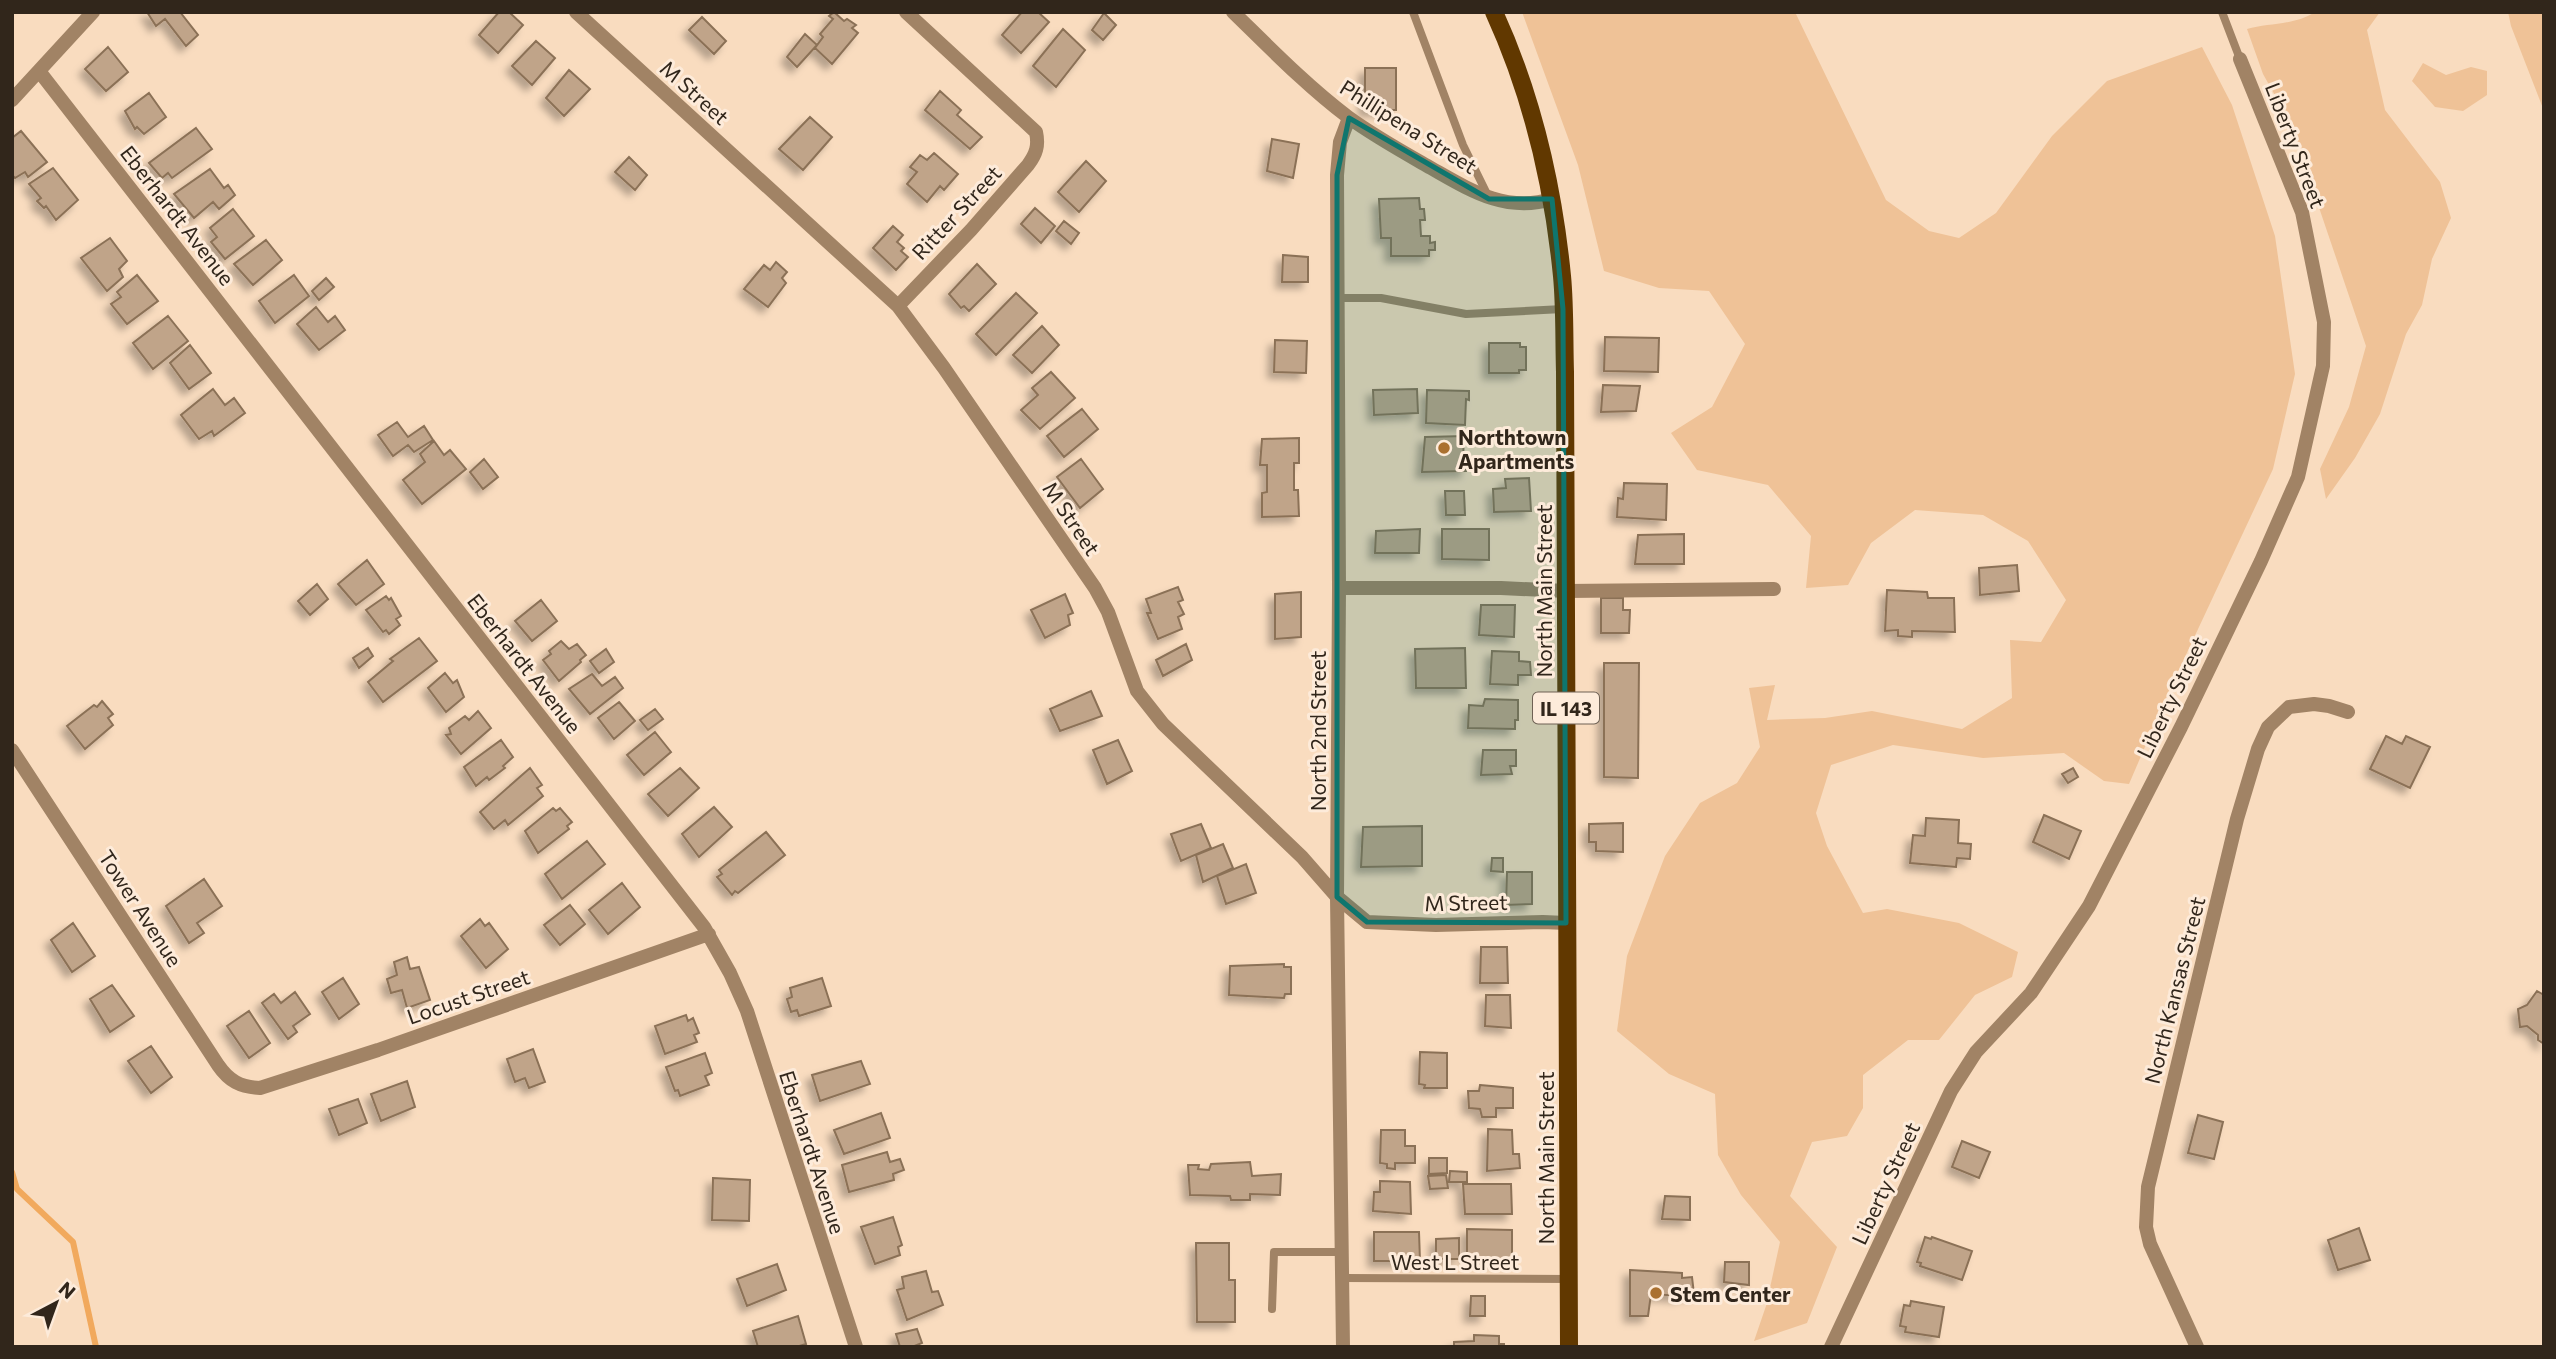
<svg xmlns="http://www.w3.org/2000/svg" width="2556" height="1359" font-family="Commissioner,sans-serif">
	<defs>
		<filter id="shadow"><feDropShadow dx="-6" dy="6" stdDeviation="3.5" flood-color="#0004"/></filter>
	</defs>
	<rect width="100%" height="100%" fill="#f9dcbf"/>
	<!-- green -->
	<path fill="#efc297" d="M1522 12H1795L1886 200 1929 231 1959 238 1996 213 2052 136 2107 81 2202 47 2232 105 2275 236 2295 374 2273 469 2169 691 2129 784 2104 781 2064 753 1983 758 1893 745 1831 765 1816 813 1827 846 1863 913 1887 909 1959 923 2018 952 2012 977 1975 995 1939 1040H1908L1863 1075V1108L1847 1136 1812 1142 1790 1196 1837 1247 1807 1323 1754 1341 1766 1306 1780 1242 1741 1195 1718 1155 1715 1094 1669 1074 1617 1031 1627 956 1665 856 1700 803 1737 783 1760 747 1749 688 1775 685 1767 720 1825 718 1872 711 1962 729 2012 698 2010 640 2041 642 2066 600 2028 541 1983 515 1915 510 1871 543 1848 585 1806 588 1811 536 1768 485 1697 470 1671 433 1712 407 1745 344 1709 291 1659 288 1604 271 1578 165Z
		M2315 12H2380L2367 30 2385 110 2440 182 2451 218 2432 259 2422 305 2406 334 2380 414 2355 458 2326 499 2320 469 2349 407 2366 346 2290 122 2263 74 2247 29C2269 23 2296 25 2315 12Z
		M2508 12H2544V111L2511 26Z
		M2423 63 2446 75 2471 67 2487 71V95L2463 111 2435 107 2412 81Z"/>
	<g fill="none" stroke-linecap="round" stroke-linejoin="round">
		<!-- stream -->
		<path stroke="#f1a95d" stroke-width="6" d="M12 1172 17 1189 73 1242 96 1347"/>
	</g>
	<!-- building -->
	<path fill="#c0a489" stroke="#8b7157" stroke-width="2" filter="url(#shadow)" d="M147 12H180L198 35 186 46 165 19 156 26Z
		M499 12H509L523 25 498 53 479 35Z
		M834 12 844 21 847 19 856 25 852 28 858 33 832 64 815 48 823 37 820 34 833 19 829 16Z
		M1022 12H1038L1049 22 1021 53 1002 35Z
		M1104 13 1116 25 1103 40 1092 30Z
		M702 17 726 41 714 54 689 30Z
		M1063 29 1085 50 1056 87 1033 66Z
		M805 34 817 45 797 67 787 57Z
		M536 41 555 58 532 85 512 66Z
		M108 47 128 72 106 91 85 69Z
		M1365 68H1396V110H1365Z
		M569 70 590 89 564 116 546 98Z
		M940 91 961 110 957 115 982 137 970 149 925 110Z
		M149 93 166 117 144 134 137 127 135 129 125 111Z
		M810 117 832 137 803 170 779 149Z
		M196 128 212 149 172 178 168 173 162 178 149 163Z
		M21 131 47 162 28 177 25 172 15 178 12 175V138Z
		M1272 139 1299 144 1293 178 1267 171Z
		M934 153 958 174 944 190 940 186 927 202 907 184 917 172 910 167 920 155 927 160Z
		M629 157 647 175 635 190 615 172Z
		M1086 161 1106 181 1079 212 1058 192Z
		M53 168 78 200 56 220 46 206 44 208 37 201 41 198 29 184Z
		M210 169 224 188 228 185 235 195 219 209 213 202 194 218 174 194Z
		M1419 198 1420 209H1424L1425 220H1420L1421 236H1430V243L1435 242V250H1429V256H1391V238H1381L1379 199Z
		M1035 208 1055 226 1041 243 1021 224Z
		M233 209 254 236 225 259 211 242 217 237 210 228Z
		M1064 221 1079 233 1071 244 1056 231Z
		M893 226 903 235 897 242 904 248 901 251 908 257 896 270 873 248Z
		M110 238 127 261 119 269 123 277 107 291 81 258Z
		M266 240 282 260 253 285 234 264Z
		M1283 255 1308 257V282H1282Z
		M776 262 787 272 782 278 786 283 768 307 744 289 764 265 770 270Z
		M977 264 996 284 969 311 964 306 961 308 949 294Z
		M137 275 158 301 127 324 111 304 121 297 117 292Z
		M294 275 309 296 275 323 259 301Z
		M326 278 334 287 319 300 312 291Z
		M1016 293 1037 313 996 355 976 334Z
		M316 307 328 322 335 316 345 330 319 350 297 324Z
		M168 316 188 341 153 369 133 343Z
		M1042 326 1059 345 1032 373 1013 355Z
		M1605 337 1659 338 1658 372 1604 371Z
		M1275 340 1307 341 1306 373 1274 372Z
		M1489 343H1520V347H1526V370H1519V373H1489Z
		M190 345 211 373 189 389 170 363Z
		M1051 372 1075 398 1040 429 1021 410 1038 395 1032 388Z
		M1603 385 1640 386 1636 411 1601 412Z
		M213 389 225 405 234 398 245 413 214 436 212 431 199 439 181 415Z
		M1417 389 1418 413 1374 415 1373 390Z
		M1427 390 1469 391V400L1466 399 1465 425 1426 423Z
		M1082 409 1098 429 1064 457 1047 436Z
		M397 422 408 437 424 426 433 440 414 452 408 445 393 456 378 435Z
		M1464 436 1463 460H1467L1466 471 1422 472 1425 437Z
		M1299 438V463H1294V490H1298L1299 516 1262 517V493L1267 492V465H1260L1262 439Z
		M434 441 444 455 450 450 466 469 422 504 403 480 425 462 420 454Z
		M484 459 498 477 483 489 470 472Z
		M1081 459 1103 489 1080 508 1057 477Z
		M1529 478 1531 511 1494 512 1493 489 1506 488 1505 479Z
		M1624 483 1667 484 1666 520 1617 517 1618 498 1623 499Z
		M1445 491H1464L1465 515H1446Z
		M1420 529 1419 553H1375L1376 531Z
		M1442 529H1489V560L1442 559Z
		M1684 534V564H1635L1638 535Z
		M367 560 384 584 356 605 338 584Z
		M2017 565 2019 591 1980 595 1979 568Z
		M317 584 328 599 310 615 298 601Z
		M1178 587 1183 600 1178 602 1184 614 1178 617 1182 629 1158 639 1147 613H1151L1146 599Z
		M1887 590 1927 592 1928 598H1954L1955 632 1912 631V637L1898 636V630L1885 631Z
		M1301 592V637L1275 639V594Z
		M1065 594 1073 613 1068 615 1070 625 1045 638 1031 610Z
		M386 596 389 600 391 598 401 616 396 619 400 625 389 634 386 630 383 632 366 610Z
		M1601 598H1623V610H1630L1629 633H1601Z
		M541 600 557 621 532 641 515 621Z
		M1481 605H1515L1514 637 1479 635Z
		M419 638 437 661 383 702 368 682 393 661 390 659Z
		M561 641 569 649 577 644 586 655 580 660 581 662 559 681 543 660 551 654 549 651Z
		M1186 644 1192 660 1163 676 1156 660Z
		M368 648 373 656 359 668 353 658Z
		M1465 648 1466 688H1416L1415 649Z
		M606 649 614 662 599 673 590 661Z
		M1492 651 1519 652V661L1530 662 1531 675H1518V685L1490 684Z
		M1604 663H1639L1638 778 1604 777Z
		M445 673 453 683 457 680 464 697 446 712 428 688Z
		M592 674 602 686 615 677 623 688 590 714 569 689Z
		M1091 691 1102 716 1060 731 1050 709Z
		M1485 699 1518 700V720H1515V729L1468 728 1469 705 1483 706Z
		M102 701 113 714 108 718 113 725 85 749 67 726 94 705 97 707Z
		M619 702 635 721 614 739 598 718Z
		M655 709 663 719 648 730 640 720Z
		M478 711 491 728 461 754 446 735 451 734 449 728 465 716 469 720Z
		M655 732 671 752 644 775 627 755Z
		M2386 736 2402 744 2406 736 2430 747 2410 788 2370 769Z
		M501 740 513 757 503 766 505 768 489 780 487 777 476 786 464 767Z
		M1118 740 1132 771 1107 784 1093 750Z
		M1483 750H1516V766H1510L1512 774 1481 775Z
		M530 768 542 785 537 788 543 796 508 825 505 820 494 829 480 812Z
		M680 768 699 788 668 816 648 794Z
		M2073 768 2078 777 2068 783 2062 774Z
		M714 807 732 827 699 857 682 834Z
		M553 808 556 811 560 808 572 822 567 826 569 829 538 853 525 831Z
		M2044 815 2081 831 2069 859 2033 842Z
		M1926 818 1959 820 1958 843 1971 844 1970 859 1957 858 1956 867 1910 863 1913 835 1925 836Z
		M1623 823V852L1596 851V842H1589V824Z
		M1201 824 1211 848 1181 861 1171 834Z
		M1422 826V866L1361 867 1363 827Z
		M766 832 785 855 738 893 735 891 732 895 717 877 722 874 719 870Z
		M587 841 605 864 562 899 545 874Z
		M1223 844 1233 868 1203 882 1196 855Z
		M1492 858H1503V872L1491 871Z
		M1246 864 1256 893 1226 904 1217 876Z
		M1507 872H1532V904L1506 905Z
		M204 879 222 906 197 923 204 933 189 943 166 906Z
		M622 883 640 907 608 934 589 910Z
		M570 905 585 924 560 945 544 925Z
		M480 919 485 926 489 923 508 949 486 968 461 936Z
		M73 923 95 956 72 972 51 940Z
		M1481 947H1507L1508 983H1480Z
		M407 957 410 969 419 967 430 1000 407 1008 402 990 391 993 387 979 397 975 394 962Z
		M1284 964V967H1291V994H1285L1284 998 1229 995 1230 966Z
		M343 978 359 1004 339 1019 322 992Z
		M822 978 831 1006 799 1016 797 1010 791 1012 787 999 792 997 790 988Z
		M112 985 134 1016 110 1032 90 999Z
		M2537 991 2544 995V1044L2538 1040V1035L2527 1026 2520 1027 2518 1009 2527 1005Z
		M295 992 310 1014 293 1026 297 1032 288 1039 262 1003 274 994 281 1003Z
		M1486 995H1510L1511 1028 1485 1026Z
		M249 1011 270 1043 249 1058 227 1026Z
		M686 1015 688 1021 693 1018 699 1033 694 1035 697 1042 665 1054 655 1026Z
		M151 1046 172 1077 151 1093 128 1061Z
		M533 1049 545 1082 529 1088 525 1078 515 1082 507 1059Z
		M1420 1052 1447 1053V1088H1424L1425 1085 1419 1084Z
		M705 1053 712 1073 705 1076 709 1085 680 1096 678 1090 675 1091 666 1067Z
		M861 1061 870 1084 820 1101 812 1075Z
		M407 1081 415 1107 381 1121 371 1094Z
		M1480 1085 1513 1088V1108H1496V1117H1482L1480 1109 1469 1108 1468 1091H1479Z
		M358 1099 367 1123 339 1135 329 1109Z
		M881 1113 890 1138 844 1154 834 1130Z
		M2198 1115 2223 1122 2214 1159 2188 1153Z
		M1488 1129 1512 1130 1513 1154H1519L1520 1168 1487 1171Z
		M1381 1130H1405V1146H1415V1163H1395V1169L1387 1168V1164L1380 1163Z
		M1962 1141 1990 1152 1979 1178 1952 1167Z
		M887 1152 890 1162 900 1159 904 1170 893 1174 894 1180 849 1192 842 1165Z
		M1429 1158H1447V1173L1429 1174Z
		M1250 1162 1252 1176 1281 1174 1280 1195 1250 1194V1200H1231L1230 1196 1190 1195 1188 1165H1199L1198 1169 1209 1170 1211 1164Z
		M1450 1171 1467 1172V1182H1449Z
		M1446 1175 1448 1188 1430 1189 1428 1176Z
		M713 1178 750 1180 749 1221 712 1220Z
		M1380 1181 1410 1182 1411 1214 1373 1211 1374 1192H1380Z
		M1463 1184H1511L1512 1214H1465Z
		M1665 1196 1690 1197V1220L1662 1219Z
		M893 1217 902 1245 898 1247 900 1255 875 1264 861 1227Z
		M2359 1228 2370 1260 2338 1270 2328 1240Z
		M1467 1229 1512 1230V1261L1467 1259Z
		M1374 1232H1419L1420 1261H1374Z
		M1925 1237 1931 1239 1932 1237 1972 1251 1962 1280 1920 1266 1921 1263 1917 1262Z
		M1459 1238V1259H1436V1239Z
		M1196 1243H1229V1280H1235V1322H1197Z
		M1725 1262H1749V1285L1724 1282Z
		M777 1264 786 1290 747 1306 737 1279Z
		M1630 1270 1682 1273V1278L1692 1277 1694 1294 1682 1293V1296L1651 1294 1648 1316H1630Z
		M926 1271 932 1292 938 1291 943 1305 907 1320 897 1290 904 1288 902 1277Z
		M1471 1296H1485V1316H1470Z
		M1911 1301 1944 1307 1939 1337 1905 1332 1906 1327 1900 1326 1904 1305 1910 1306Z
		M798 1316 806 1344 796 1347H758L753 1331Z
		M917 1329 922 1343 912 1347H900L896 1334Z
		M1474 1335 1499 1336V1344H1504V1347H1454V1342L1474 1341Z"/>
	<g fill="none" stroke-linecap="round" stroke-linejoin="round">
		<!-- lane -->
		<path stroke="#a18365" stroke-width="8" d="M1413 12 1463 145 1488 196
			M2222 12 2240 59
			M1339 298H1381L1466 314 1563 309
			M1342 1278 1569 1279
			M1272 1309 1274 1252H1342"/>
		<!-- street -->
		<path stroke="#a18365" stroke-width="14" d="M576 12 898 306 944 368 1095 588 1108 612 1137 691 1163 724 1302 857 1337 897 1367 922 1436 925 1543 922 1566 923
			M1233 12C1270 48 1307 86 1348 117 1374 136 1403 152 1431 168 1470 190 1505 213 1552 199
			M39 71 704 927 730 973 747 1011 856 1347
			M12 100 93 12
			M898 306 971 230 1028 165C1036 154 1039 146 1036 132L906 12
			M1339 588H1501L1566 591 1774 589
			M12 750 218 1065C229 1081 240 1087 260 1088L378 1050 709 934
			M1343 1347 1337 897 1339 588 1337 175 1340 142 1349 118
			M1831 1347 1951 1091 1976 1052 2031 993 2089 906 2181 727 2261 561 2298 477 2323 366 2324 322 2302 212 2240 59
			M2197 1347 2150 1244 2146 1227 2148 1187 2237 819 2258 749 2268 727 2289 707 2314 704 2329 706 2348 712"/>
		<!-- primary -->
		<path stroke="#613800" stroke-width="18" d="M1494 12C1532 95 1553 185 1562 276 1565 307 1564 340 1565 372L1569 1347"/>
	</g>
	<!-- marked area -->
	<path fill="#0f766e" fill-opacity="0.2" stroke="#0f766e" stroke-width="5" stroke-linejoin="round" d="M1349 118 1489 199H1552L1563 309 1566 923 1367 922 1337 897V175Z"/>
	<!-- markers -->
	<g fill="#aa702f" stroke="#fdebda" stroke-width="2.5">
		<circle cx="1444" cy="448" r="7"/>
		<circle cx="1656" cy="1293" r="7"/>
	</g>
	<g text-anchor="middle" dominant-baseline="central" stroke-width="6" stroke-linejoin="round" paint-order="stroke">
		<!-- shield labels -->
		<rect fill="#fdebda" stroke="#6e6154" stroke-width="2" x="1533" y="692.5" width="66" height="31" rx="5"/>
		<g font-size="19" font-weight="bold" fill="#31261b">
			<text x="1566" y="708">IL 143</text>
		</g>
		<!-- street labels -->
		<g font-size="21" fill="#31261b" stroke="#fdebda">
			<text transform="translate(695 92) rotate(42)">M Street</text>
			<text transform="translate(1409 126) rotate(32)">Phillipena Street</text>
			<text transform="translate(2296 145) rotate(69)">Liberty Street</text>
			<text transform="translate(956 212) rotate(-47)">Ritter Street</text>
			<text transform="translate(178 215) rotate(52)">Eberhardt Avenue</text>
			<text transform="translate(1072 518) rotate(56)">M Street</text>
			<text transform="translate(1543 591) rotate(-90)">North Main Street</text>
			<text transform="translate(525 663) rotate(52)">Eberhardt Avenue</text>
			<text transform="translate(2171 697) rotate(-64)">Liberty Street</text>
			<text transform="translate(1317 731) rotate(-90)">North 2nd Street</text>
			<text transform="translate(1466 902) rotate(-1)">M Street</text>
			<text transform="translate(141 908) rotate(57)">Tower Avenue</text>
			<text transform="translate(2174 990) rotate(-76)">North Kansas Street</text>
			<text transform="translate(468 996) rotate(-19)">Locust Street</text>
			<text transform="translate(813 1152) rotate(72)">Eberhardt Avenue</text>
			<text transform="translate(1545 1158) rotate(-90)">North Main Street</text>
			<text transform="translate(1885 1183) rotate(-65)">Liberty Street</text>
			<text x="1455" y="1261">West L Street</text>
		</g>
		<!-- poi labels -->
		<g font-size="21" font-weight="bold" fill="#31261b" stroke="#fdebda" text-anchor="start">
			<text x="1458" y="436">Northtown<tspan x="1458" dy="24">Apartments</tspan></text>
			<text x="1670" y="1293">Stem Center</text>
		</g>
	</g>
	<!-- border -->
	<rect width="2556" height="1359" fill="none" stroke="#31261b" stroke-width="28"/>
	<!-- north arrow -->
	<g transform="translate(56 1303) rotate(41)" stroke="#fdebda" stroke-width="5" paint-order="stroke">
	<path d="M0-5L12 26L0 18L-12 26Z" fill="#31261b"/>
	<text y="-10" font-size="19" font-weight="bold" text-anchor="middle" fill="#31261b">N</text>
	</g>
</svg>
